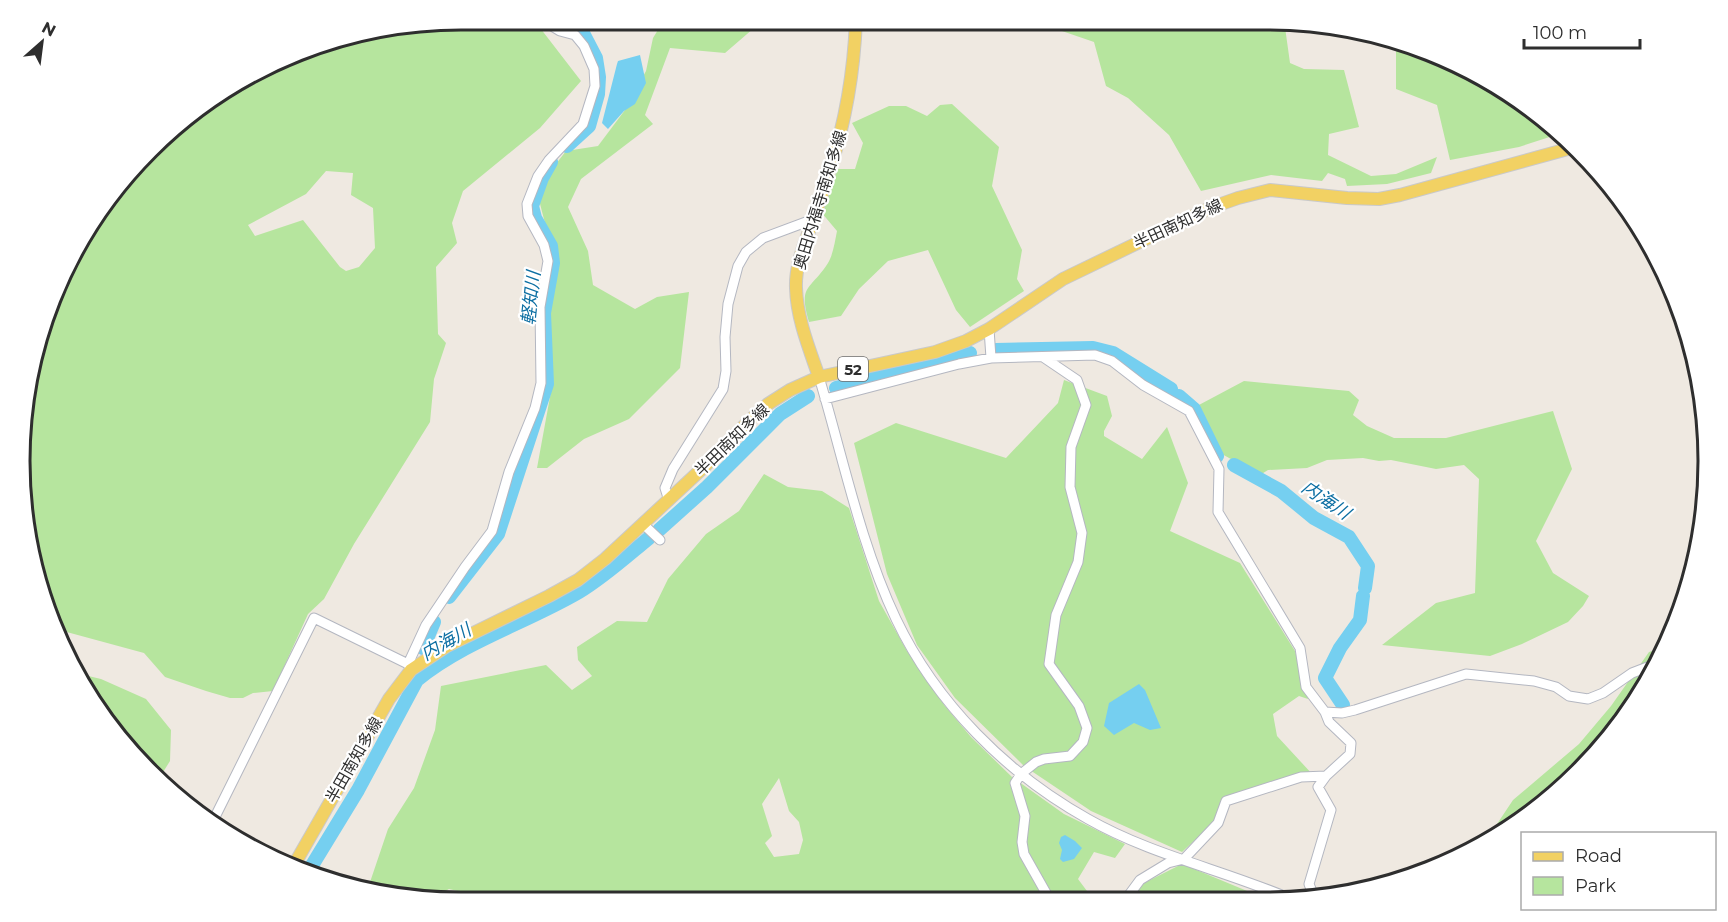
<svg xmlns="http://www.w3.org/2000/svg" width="1728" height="922" font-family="Montserrat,'Noto Sans JP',sans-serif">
	<rect width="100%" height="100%" fill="#efe9e1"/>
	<!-- green -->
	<path fill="#b6e59e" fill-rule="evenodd" d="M461 20H534L581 81 540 128 463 191 452 223 457 243 436 267 438 334 446 343 434 379 430 422 354 544 324 599 308 614 273 691 253 693 243 698H230L206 691 165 677 144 653 63 631 46 587 43 586 20 490 34 347 94 216 192 111 319 43ZM326 171 353 173 351 195 373 208 375 248 359 267 346 271 340 267 303 220 255 236 248 225 306 194Z
		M664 20H759L761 22 725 53 670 48 645 115 653 124 581 179 568 207 588 251 593 285 635 309 657 297 689 292 680 368 629 419 584 439 547 468H537L552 386 549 322 558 263 555 246 546 227 539 200 549 173 566 151 598 146 625 110 646 71 653 38Z
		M1052 20H1284L1290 63 1304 69 1344 70 1359 127 1329 134 1328 155 1371 176 1396 174 1437 157 1431 173 1387 184 1347 186 1345 179 1328 173 1322 181 1271 175 1201 191 1169 135 1128 98 1106 86 1094 42 1059 30Z
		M1396 41 1487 78 1562 133 1519 147 1450 160 1437 105 1396 89Z
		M952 104 999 147 992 186 1022 250 1017 279 1024 291 970 327 956 310 928 250 888 261 859 289 841 316 809 322C798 284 810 291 828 263 833 255 835 241 837 231L821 212 838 169H855L863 143 852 123 889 106H906L927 116 940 105Z
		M1064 380 1107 396 1112 416 1104 431V436L1142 459 1167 427 1188 483 1170 531 1240 563 1295 651 1308 699 1299 696 1273 714 1277 736 1313 775 1225 798 1215 821 1182 852 1091 811 1024 766 955 698 917 645 887 574 854 443 896 423 1006 458 1058 403Z
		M1244 381 1349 391 1359 400 1353 415 1367 426 1394 438H1446L1553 411 1572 469 1536 541 1553 573 1589 596 1583 606 1568 622 1522 644 1490 656 1382 645 1436 603 1475 593 1479 479 1464 465 1436 469 1391 460 1379 461 1363 458 1327 460 1307 468 1268 470 1260 475 1220 453 1197 406Z
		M764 474 788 487 822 491 849 508 879 601 907 651 945 706 971 737 1012 777 1064 814 1125 844 1115 858 1094 852 1078 879 1087 891 1103 899 477 901 475 895 449 889 427 901 367 891 388 829 414 788 435 730 441 686 546 665 572 690 592 676 578 660 577 647 617 621 647 622 668 579 706 534 739 511ZM779 778 789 811 799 822 803 840 799 854 774 857 765 843 772 836 762 804Z
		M1665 647 1650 681 1579 773 1512 828 1485 842 1513 800 1579 744 1611 706 1649 652Z
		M80 674 101 679 146 699 171 730 170 761 160 777 129 752Z
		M1182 864 1252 893 1246 899H1133L1142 884Z"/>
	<!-- water -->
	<path fill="#75cff0" d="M640 55 646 83 635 104 624 111 608 129 602 123 617 64 618 61Z
		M1139 684 1145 690 1161 728 1150 730 1134 723 1114 735 1104 726 1109 703Z
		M1065 835 1075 841 1082 848 1074 859 1063 862 1060 859 1062 850 1059 843 1061 837Z"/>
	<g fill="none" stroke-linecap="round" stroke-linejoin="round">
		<!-- river -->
		<path stroke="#75cff0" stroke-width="14" d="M554 20 557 23 583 33 596 58 599 77 598 94 589 126 567 146
			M996 350 1093 348 1113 353 1171 389
			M836 388 970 353
			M1179 396 1194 409 1217 456
			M1234 465 1281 491 1314 518 1349 537 1368 566 1365 588
			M659 530 707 487 780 414 808 396
			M449 597 498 534 547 384 544 313 553 263 551 246 535 218 532 206 542 178 551 162
			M423 648 434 622
			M1343 705 1325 678 1340 648 1360 620 1363 596
			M308 872 358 790 417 680C465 641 526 623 579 592 604 577 627 556 649 538"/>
		<defs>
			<path id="minor" d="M989 329 991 358
				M1043 357 1077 380 1086 405 1071 447 1070 487 1082 533 1078 562 1056 615 1049 664 1079 706 1087 728 1083 742 1070 756 1044 759 1036 762 1021 774 1015 783 1025 816 1022 842 1024 854 1050 900
				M819 377C843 457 860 543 896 619 936 703 1007 774 1088 819 1151 855 1224 870 1291 899
				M825 399 959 364 991 358 1095 355 1112 361 1143 385 1189 411 1219 469 1218 512 1300 648 1306 687 1325 712 1329 722 1351 743 1350 754 1326 776 1301 777 1226 801 1218 823 1184 859 1168 863 1140 880 1126 899
				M669 501 665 488 673 469 723 389 726 371 725 337 728 304 738 266 746 252 763 238 814 219
				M643 524 660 540
				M408 664 426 625 465 567 492 531 509 472 535 408 541 383 540 307 548 261 544 245 528 216 527 204 538 176 549 160 583 124 595 86 594 69 584 46 575 35 560 31 542 20
				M1325 712 1342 713 1355 710 1466 674 1534 681 1556 687 1569 696 1588 699 1603 693 1632 673 1658 663
				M213 821 314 618 408 664 410 668
				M1315 899 1309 884 1331 810 1318 787 1326 776"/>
			<path id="major" d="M819 377C809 348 797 319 796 288 795 263 806 241 814 217 820 201 825 185 830 169 846 120 854 71 856 20
				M294 865 389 699 411 670 447 646 549 596 578 580 605 559 705 466 746 424 768 404 790 390 819 377 935 352 966 341 989 329 1063 279 1210 208 1238 198 1270 190 1347 198 1379 199 1400 195 1575 147"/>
		</defs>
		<!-- minor casing -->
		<use href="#minor" stroke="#b4b7c1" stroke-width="11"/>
		<!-- major casing -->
		<use href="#major" stroke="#c9c9c9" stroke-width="14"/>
		<!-- minor -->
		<use href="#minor" stroke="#fff" stroke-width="9"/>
		<!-- major -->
		<use href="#major" stroke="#f2d163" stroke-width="12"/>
	</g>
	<g text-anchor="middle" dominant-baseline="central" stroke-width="4.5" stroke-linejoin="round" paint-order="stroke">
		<!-- shield labels -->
		<rect fill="#fff" stroke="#6d6d6d" stroke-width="1.5" x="838" y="357" width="30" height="24" rx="4.5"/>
		<g font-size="15" font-weight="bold" fill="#2e2e2e">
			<text x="853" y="369">52</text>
		</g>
		<!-- street labels -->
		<g font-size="16" fill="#2e2e2e" stroke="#fff">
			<text transform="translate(820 200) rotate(-73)">奥田内福寺南知多線</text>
			<text transform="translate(1178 224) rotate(-25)">半田南知多線</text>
			<text transform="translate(732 440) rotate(-44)">半田南知多線</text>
			<text transform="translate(354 760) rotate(-60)">半田南知多線</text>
		</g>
		<!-- water labels -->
		<g font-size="18" font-style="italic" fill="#0d6fa3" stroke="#fff">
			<text transform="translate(531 298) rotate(-84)">軽知川</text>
			<text transform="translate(1326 500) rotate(34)">内海川</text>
			<text transform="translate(446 642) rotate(-30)">内海川</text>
		</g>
	</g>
	<!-- crop -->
	<path d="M0 0H1728V922H0ZM461 30H1267A431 431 0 0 1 1698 461V461A431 431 0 0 1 1267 892H461A431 431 0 0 1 30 461V461A431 431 0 0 1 461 30Z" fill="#fff" fill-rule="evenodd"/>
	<path fill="none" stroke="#2e2e2e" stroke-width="3" d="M461 30H1267A431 431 0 0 1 1698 461V461A431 431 0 0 1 1267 892H461A431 431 0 0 1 30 461V461A431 431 0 0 1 461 30Z"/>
	<!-- legend -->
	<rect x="1521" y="832" width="195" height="78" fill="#ffffff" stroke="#ababab" stroke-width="1.5"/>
	<rect x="1533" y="852" width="30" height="9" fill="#f2d163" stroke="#ababab" stroke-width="1.5"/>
	<text x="1575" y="862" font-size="18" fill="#2e2e2e">Road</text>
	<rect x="1533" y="877" width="30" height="18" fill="#b6e59e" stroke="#ababab" stroke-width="1.5"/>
	<text x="1575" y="892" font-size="18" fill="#2e2e2e">Park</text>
	<!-- north arrow -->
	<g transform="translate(42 42) rotate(28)" stroke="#ffffff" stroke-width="4.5" paint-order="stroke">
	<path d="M0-4.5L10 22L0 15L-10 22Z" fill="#2e2e2e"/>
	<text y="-9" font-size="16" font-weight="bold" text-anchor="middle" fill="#2e2e2e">N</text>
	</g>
	<!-- scale -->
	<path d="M1524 39v9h116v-9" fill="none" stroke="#2e2e2e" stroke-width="3"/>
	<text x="1533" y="39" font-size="18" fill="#2e2e2e" stroke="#ffffff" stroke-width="4.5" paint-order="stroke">100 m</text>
</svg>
